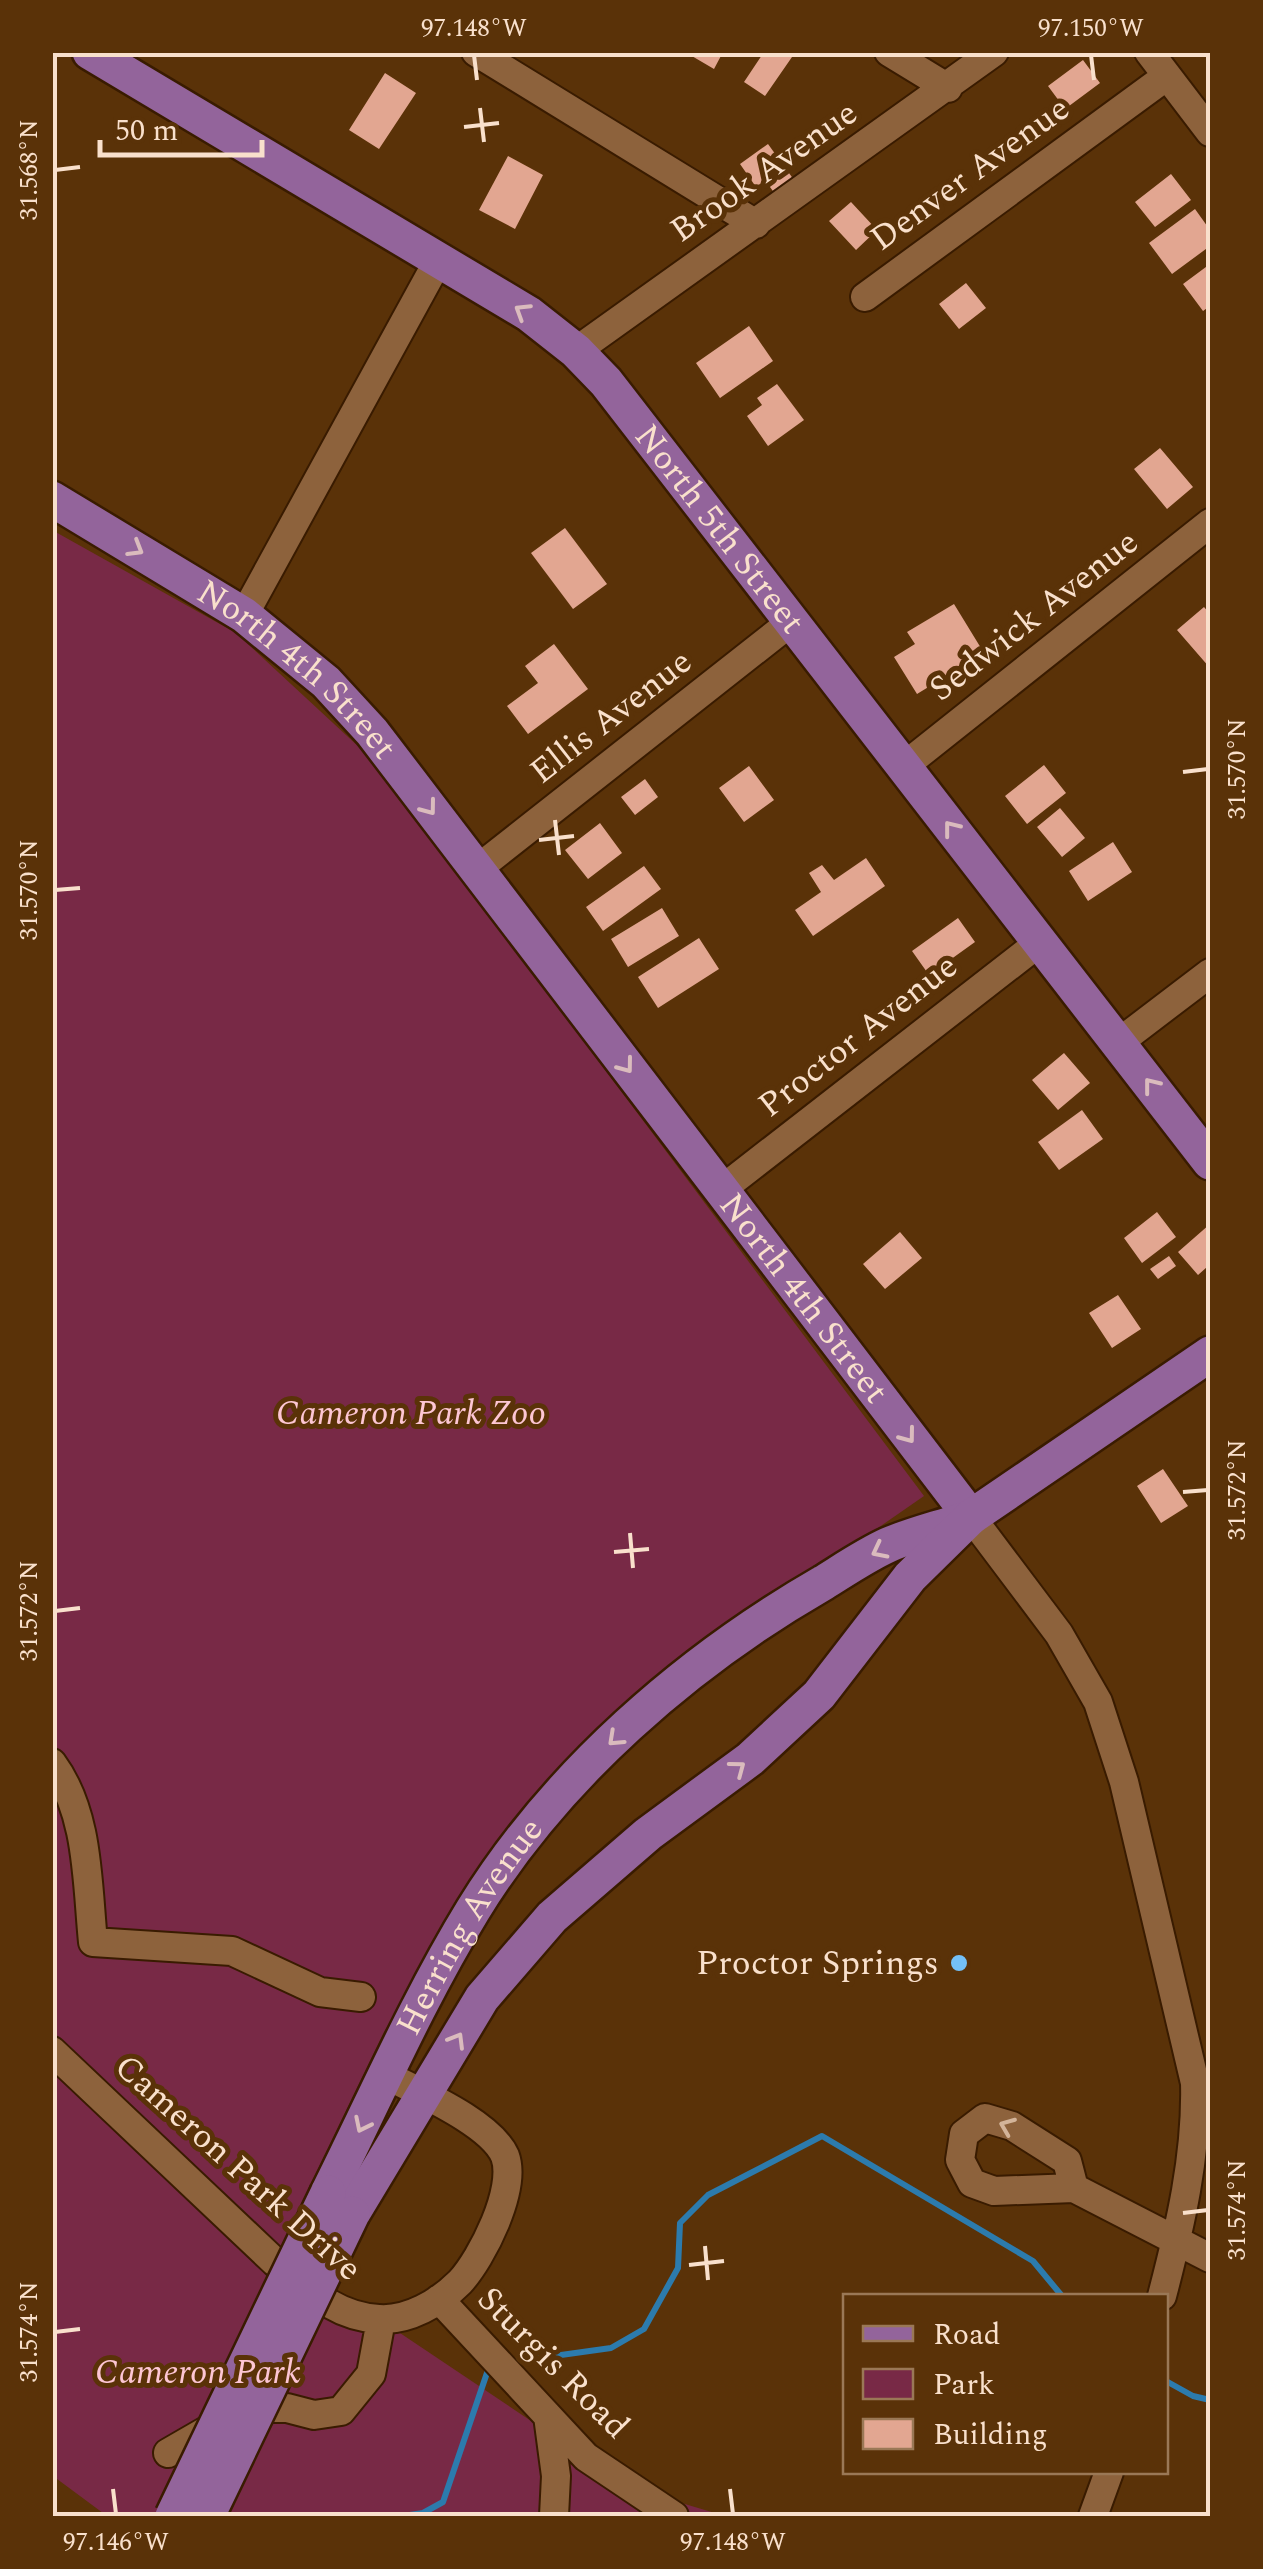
<svg xmlns="http://www.w3.org/2000/svg" width="1263" height="2569" font-family="Spectral,serif">
	<rect width="100%" height="100%" fill="#5a3208"/>
	<!-- green -->
	<path fill="#782946" d="M52 530 236 633 374 761 924 1496 624 1704 498 1839 384 2032 279 2250 53 2034Z
		M53 2051 230 2219 631 2488 725 2516H107L53 2476Z"/>
	<g fill="none" stroke-linecap="round" stroke-linejoin="round">
		<!-- stream -->
		<path stroke="#2c7bad" stroke-width="6" d="M511 2362 611 2348 644 2329 678 2268 680 2223 708 2195 822 2136 1033 2261 1062 2296
			M1166 2381 1193 2396 1210 2400
			M403 2516 423 2513 443 2502 489 2367"/>
	</g>
	<!-- building -->
	<path fill="#e2a691" d="M685 52H723L714 69Z
		M764 52H785L792 57 765 96 744 82Z
		M1083 60 1100 83 1065 109 1048 86Z
		M385 73 416 93 379 149 349 130Z
		M768 144 794 180 775 194 765 180 756 187 740 164Z
		M508 156 543 175 515 229 479 210Z
		M1171 174 1191 200 1155 227 1135 202Z
		M851 202 877 230 856 250 829 221Z
		M1195 209 1210 230V246L1172 274 1149 243Z
		M1210 264V306L1203 311 1183 284Z
		M966 283 986 308 959 329 939 304Z
		M749 326 773 361 720 398 696 363Z
		M777 384 804 420 768 446 747 416 762 405 757 398Z
		M1160 448 1193 487 1167 509 1134 469Z
		M565 528 607 584 573 609 531 553Z
		M954 604 984 653 917 694 894 657 915 644 907 632Z
		M1204 607 1210 614V668L1177 630Z
		M554 644 588 689 528 734 507 706 538 683 525 666Z
		M1044 765 1066 793 1027 824 1005 796Z
		M749 766 774 800 744 822 719 788Z
		M645 779 658 797 635 815 621 797Z
		M1060 808 1085 838 1062 857 1037 827Z
		M600 823 622 853 588 879 565 850Z
		M1113 842 1132 872 1088 901 1069 871Z
		M866 858 885 886 813 936 795 910 821 892 809 873 822 865 834 880Z
		M644 866 661 889 603 931 586 907Z
		M662 908 679 936 628 967 611 939Z
		M958 918 975 942 929 975 912 951Z
		M699 938 719 969 658 1008 638 977Z
		M1064 1053 1090 1083 1058 1110 1032 1080Z
		M1082 1110 1103 1139 1059 1170 1038 1142Z
		M1157 1212 1176 1237 1142 1263 1124 1238Z
		M1210 1224V1271L1207 1267 1198 1275 1178 1252Z
		M900 1232 922 1258 885 1289 863 1264Z
		M1169 1256 1176 1266 1158 1279 1150 1269Z
		M1118 1295 1141 1329 1112 1348 1089 1313Z
		M1163 1469 1188 1506 1161 1523 1137 1486Z"/>
	<g fill="none" stroke-linecap="round" stroke-linejoin="round">
		<defs>
			<path id="minor" d="M476 52 756 224
				M889 52 948 88
				M1149 52 1210 132
				M865 297 1167 76
				M576 351 994 52
				M244 615 438 261
				M903 767 1210 523
				M476 870 791 622
				M1118 1043 1210 973
				M721 1190 1040 942
				M971 1517 1059 1634 1098 1702 1124 1782 1195 2083C1197 2155 1180 2227 1162 2296
				M52 1763C89 1813 87 1882 93 1942L232 1951 320 1992 361 1997
				M52 2051 275 2262C307 2288 335 2317 379 2319 408 2321 439 2303 460 2282 482 2258 517 2189 505 2156 491 2123 418 2092 386 2075
				M1074 2188 1067 2161 1012 2126 985 2118 964 2134 960 2160 972 2183 994 2191 1074 2188 1210 2258
				M439 2299 586 2457 674 2516
				M548 2416 556 2476 554 2516
				M168 2453 246 2408H287L314 2415 341 2411 371 2374 381 2320
				M1093 2516 1109 2472"/>
			<g id="major">
				<path id="s1" d="M90 52 529 314 576 351 606 382 1210 1162"/>
				<path id="s2" d="M52 499 244 615 326 682 372 732 971 1517"/>
				<path id="s3" d="M328 2193C375 2099 418 2000 473 1910 556 1775 686 1662 823 1583 844 1570 866 1555 888 1545 911 1535 936 1529 960 1521"/>
				<path d="M352 2214 482 1998 552 1917 648 1834 750 1759 819 1695 910 1577 971 1517 1210 1354"/>
			</g>
		</defs>
		<!-- minor casing -->
		<use href="#minor" stroke="#391b00" stroke-width="32"/>
		<!-- major casing -->
		<use href="#major" stroke="#391b00" stroke-width="40"/>
		<!-- minor -->
		<use href="#minor" stroke="#8d623c" stroke-width="28"/>
		<!-- major -->
		<use href="#major" stroke="#93649b" stroke-width="35"/>
		<defs>
			<path id="major-bridge" d="M173 2516 328 2193
				M207 2516 352 2214"/>
		</defs>
		<!-- major-bridge casing -->
		<use href="#major-bridge" stroke="#391b00" stroke-width="40" stroke-linecap="butt"/>
		<!-- major-bridge -->
		<use href="#major-bridge" stroke="#93649b" stroke-width="35"/>
	</g>
	<!-- one-way arrows -->
	<defs><path id="oneway-chevron" d="M-2-3.5L2.5 0L-2 3.5" fill="none" stroke-width="1.6" stroke-linecap="round" stroke-linejoin="round" transform="scale(2.5)"/></defs>
	<g stroke="#dabbbd">
		<use href="#oneway-chevron" transform="translate(522 311) rotate(-148)"/>
		<use href="#oneway-chevron" transform="translate(136 549) rotate(31)"/>
		<use href="#oneway-chevron" transform="translate(429 808) rotate(53)"/>
		<use href="#oneway-chevron" transform="translate(951 828) rotate(-128)"/>
		<use href="#oneway-chevron" transform="translate(626 1066) rotate(53)"/>
		<use href="#oneway-chevron" transform="translate(1151 1085) rotate(-128)"/>
		<use href="#oneway-chevron" transform="translate(908 1436) rotate(53)"/>
		<use href="#oneway-chevron" transform="translate(879 1551) rotate(153)"/>
		<use href="#oneway-chevron" transform="translate(615 1739) rotate(137)"/>
		<use href="#oneway-chevron" transform="translate(738 1768) rotate(-37)"/>
		<use href="#oneway-chevron" transform="translate(457 2040) rotate(-59)"/>
		<use href="#oneway-chevron" transform="translate(362 2125) rotate(116)"/>
	</g>
	<use stroke="#d3b49a" href="#oneway-chevron" transform="translate(1007 2126) rotate(-158)"/>
	<!-- ticks -->
	<path fill="none" stroke="#f9e0cc" stroke-width="4" d="M474 55 477 80M1091 55 1094 80M480 108 484 142M464 127 499 123M55 170 80 167M1183 772 1208 769M555 820 559 855M539 840 574 836M55 890 80 888M1183 1492 1208 1490M630 1533 633 1568M614 1552 649 1549M55 1611 80 1608M1183 2213 1208 2210M705 2246 708 2280M689 2265 724 2261M55 2332 80 2329M113 2489 116 2514M730 2489 733 2514"/>
	<!-- markers -->
	<circle fill="#74c0f6" stroke="#5a3208" stroke-width="4" cx="959" cy="1963" r="10"/>
	<g text-anchor="middle" dominant-baseline="central" stroke-width="10" stroke-linejoin="round" paint-order="stroke">
		<!-- street labels -->
		<g font-size="35" fill="#f9e0cc" stroke="#5a3208">
			<text transform="translate(764 172) rotate(-35)">Brook Avenue</text>
			<text transform="translate(970 174) rotate(-36)">Denver Avenue</text>
			<text stroke="none"><textPath href="#s1" startOffset="800">North 5th Street</textPath></text>
			<text transform="translate(1034 616) rotate(-38)">Sedwick Avenue</text>
			<text stroke="none"><textPath href="#s2" startOffset="300">North 4th Street</textPath></text>
			<text transform="translate(611 717) rotate(-38)">Ellis Avenue</text>
			<text transform="translate(858 1036) rotate(-38)">Proctor Avenue</text>
			<text stroke="none"><textPath href="#s2" startOffset="1110">North 4th Street</textPath></text>
			<text stroke="none"><textPath href="#s3" startOffset="302">Herring Avenue</textPath></text>
			<text transform="translate(238 2168) rotate(42)">Cameron Park Drive</text>
			<text transform="translate(553 2363) rotate(45)">Sturgis Road</text>
		</g>
		<!-- park labels -->
		<g font-size="35" font-style="italic" fill="#fdc6d4" stroke="#5a3208">
			<text x="411" y="1413">Cameron Park Zoo</text>
			<text x="198" y="2372">Cameron Park</text>
		</g>
		<!-- poi labels -->
		<g font-size="35" fill="#f9e0cc" stroke="#5a3208" text-anchor="end">
			<text x="939" y="1963">Proctor Springs</text>
		</g>
	</g>
	<!-- border -->
	<rect width="1263" height="2569" fill="none" stroke="#5a3208" stroke-width="110"/>
	<!-- legend -->
	<rect x="843" y="2294" width="325" height="180" fill="#5a3208" stroke="#9a7856" stroke-width="2.5"/>
	<rect x="863" y="2326" width="50" height="15" fill="#93649b" stroke="#9a7856" stroke-width="2.5"/>
	<text x="933" y="2344" font-size="30" fill="#f9e0cc">Road</text>
	<rect x="863" y="2369" width="50" height="30" fill="#782946" stroke="#9a7856" stroke-width="2.5"/>
	<text x="933" y="2394" font-size="30" fill="#f9e0cc">Park</text>
	<rect x="863" y="2419" width="50" height="30" fill="#e2a691" stroke="#9a7856" stroke-width="2.5"/>
	<text x="933" y="2444" font-size="30" fill="#f9e0cc">Building</text>
	<!-- scale -->
	<path d="M100 140v15h162v-15" fill="none" stroke="#f9e0cc" stroke-width="5"/>
	<text x="115" y="140" font-size="30" fill="#f9e0cc" stroke="#5a3208" stroke-width="8" paint-order="stroke">50 m</text>
	<rect x="55" y="55" width="1153" height="2459" fill="none" stroke="#f9e0cc" stroke-width="4"/>
	<g font-size="25" text-anchor="middle" fill="#f9e0cc">
		<text x="474" y="36">97.148°W</text>
		<text x="1091" y="36">97.150°W</text>
		<text transform="translate(28 170) rotate(-90)" y="9">31.568°N</text>
		<text transform="translate(1236 769) rotate(-90)" y="9">31.570°N</text>
		<text transform="translate(28 890) rotate(-90)" y="9">31.570°N</text>
		<text transform="translate(1236 1490) rotate(-90)" y="9">31.572°N</text>
		<text transform="translate(28 1611) rotate(-90)" y="9">31.572°N</text>
		<text transform="translate(1236 2210) rotate(-90)" y="9">31.574°N</text>
		<text transform="translate(28 2332) rotate(-90)" y="9">31.574°N</text>
		<text x="116" y="2550">97.146°W</text>
		<text x="733" y="2550">97.148°W</text>
	</g>
</svg>
